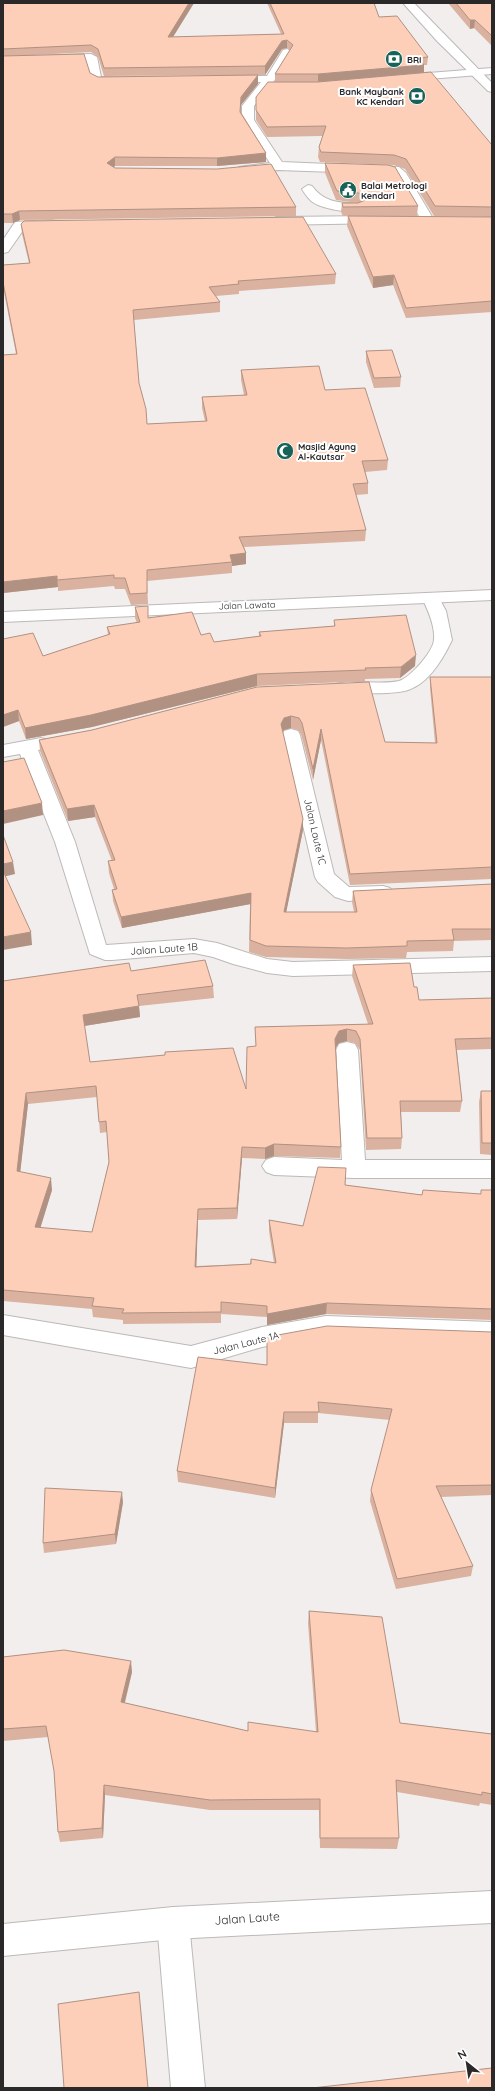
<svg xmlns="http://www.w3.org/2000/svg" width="495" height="2091" font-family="Quicksand,sans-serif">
	<rect width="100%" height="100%" fill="#f2eeed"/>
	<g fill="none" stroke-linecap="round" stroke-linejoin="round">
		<defs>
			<path id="minor" d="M287 49 292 52 274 81 254 106V120L282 162 399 167 406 173 434 220 433 223H423L395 175 392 174 278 170 239 173 237 170 239 167 270 163 242 120V106L261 82H227L221 79 227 76H267L283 50Z
				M91 54 97 57 101 77 127 78 129 80 127 82H92L86 60 3 63V57Z
				M492 68V74L403 81 397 78 403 75Z
				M308 185 312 186C331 212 359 197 366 208 361 216 323 209 314 203 309 200 305 194 302 189Z
				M377 216 383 220 382 223 276 225 270 221 276 217Z
				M51 220 56 221 57 224 56 227 24 229 8 252 3 253V240L15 222Z
				M431 593 437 594 446 611 452 640C443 659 429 683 408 690 393 695 358 693 341 693L335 692 332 688 335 684C354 679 381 685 399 681 410 678 434 651 434 639 435 626 428 610 422 598L425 594Z
				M291 729 298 731 300 735 334 874 349 887 383 886 390 888 393 893 390 898 348 901 335 897 318 882 315 877 282 735 284 731Z
				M41 738 48 740 50 744 48 748 38 750 75 842 106 945 194 939 217 943 267 959 293 962 492 957V971L293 976 267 973 233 964 213 957 194 953 112 960H105L90 954 55 842 20 754 3 757V745Z
				M347 1042 355 1044 358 1050 365 1160H492V1178H354L274 1175 266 1172 262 1166 266 1160 274 1157 342 1160 336 1050 339 1044Z
				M3 1315 191 1346 262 1327 326 1316 492 1322V1342L326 1336 262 1347 191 1368 3 1335Z
				M173 1907 184 1912 189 1923 205 2088H171L157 1923 162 1912Z"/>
			<path id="tertiary" d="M492 590V600L3 622V612Z
				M492 1891V1923L173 1939 3 1956V1924L173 1907Z"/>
			<path id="trunk" d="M403 3H414L492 83V92L488 91 437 41Z"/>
		</defs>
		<!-- minor casing -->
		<use href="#minor" stroke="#bcb9b7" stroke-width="2"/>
		<!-- tertiary casing -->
		<use href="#tertiary" stroke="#bcb9b7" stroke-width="2"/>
		<!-- trunk casing -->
		<use href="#trunk" stroke="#bcb9b7" stroke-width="2"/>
		<!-- minor -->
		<use href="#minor" fill="#fff" fill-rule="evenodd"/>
		<!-- tertiary -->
		<use href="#tertiary" fill="#fff" fill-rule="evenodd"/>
		<!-- trunk -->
		<use href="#trunk" fill="#fff" fill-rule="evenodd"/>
	</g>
	<!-- wall -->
	<path fill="#dab29f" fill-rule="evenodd" d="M3 3H194L173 37 281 34 267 3H374L379 17 428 57 427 65H424V73L492 145V217L434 216 405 169 394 165 320 162 318 157 319 147 323 136 267 137 256 120V97L275 82V74L290 50 287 48 282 49 265 75 104 76 98 57 91 52 34 55 90 73 98 77 258 75V84L241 105V112L266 153V162L217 166H115L113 167 115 168 296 207V216L20 220 13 223H3Z
		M448 3H492V46L474 28 470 29Z
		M325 163 418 206 417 216H353L492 217V312L406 318 393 285 373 288 347 226 348 216H343L341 212 342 203H359L336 200 325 173Z
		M21 224 336 274 335 284 239 291V294L216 296 220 302V312L134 320 139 383 147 424 205 421 202 408V397L244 395 241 380V370L325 390 388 460 387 470 365 472 368 483V494L356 495 366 530 365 541 244 547 246 553V564L232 566V573L147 581 148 604 131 605 125 589H115L114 586 58 591V587L3 593V355L16 354 3 287V265L29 263 22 234Z
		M366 351 401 377 400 387 374 388 366 362Z
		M135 607 148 618 201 635 214 642 259 636V632L334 626V620L415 666 400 678 365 679V681L257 686 92 727 26 739 19 721 3 727V639L43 656 108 635 107 627 137 623 135 618Z
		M430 677H492V879L350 885 321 740 313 780 301 734 298 730 291 728 284 730 282 732 303 819V830L286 912H354L352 902 353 891 492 884V940L454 941 453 951 407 952 406 958 347 959 266 957 249 952 250 904 122 928 113 901 112 890 114 889 109 873 108 861H112L95 817 68 821 40 751 39 740 92 730 257 687 385 742 435 743 430 688Z
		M353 965 414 987 419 1000 492 998V1049L457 1050 462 1101 460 1112H401L402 1138 401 1149 366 1150 360 1050 355 1043 347 1041 339 1043 336 1048 341 1147 340 1158 274 1156 265 1159 242 1158 237 1219 198 1220 196 1266 250 1264 251 1259 274 1263 269 1231V1220L303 1226 345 1185 422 1195 481 1194V1190H492V1320L326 1314 267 1325V1317L221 1314V1323L123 1324V1320L93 1317 92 1309 3 1301V981L131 971 213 986 214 998 139 1006 140 1017 84 1026 90 1062 246 1089 256 1046 255 1027 368 1024 352 976ZM97 1097 100 1133 107 1132 109 1162 92 1232 40 1228 52 1190 20 1172 28 1104Z
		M481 1091H492V1155L480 1154 479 1102Z
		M492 1332V1495L441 1497 473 1566 471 1576 396 1589 370 1501 371 1490 390 1420 318 1413V1423H284L275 1498 178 1482 177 1471 267 1365Z
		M123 1502 116 1544 44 1553 43 1543Z
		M309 1611 400 1723 492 1734V1805L480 1803 479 1806 397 1792 399 1838 397 1849 320 1848 319 1810H210L105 1795 103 1838 60 1842 58 1832 54 1771 48 1737 3 1741V1657L132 1672 125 1703 248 1731 316 1732 308 1623Z"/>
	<!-- shaded-wall -->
	<path fill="#b19182" d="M189 3H194L168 45V37Z
		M470 20H475L474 28 470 29Z
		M287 40V48L282 49 265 75V66L282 41Z
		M424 65V73L318 82V74Z
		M258 75V84L241 105V97Z
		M266 153V162L217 166V158Z
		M115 157V166L108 171 107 163Z
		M19 211 20 220 13 223 12 214Z
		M394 275 393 285 373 288V277Z
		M246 553V564L232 566V562L230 555Z
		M57 576 58 587 3 593V582Z
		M416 655 415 666 400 678 401 667Z
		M257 674V686L92 727 26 739 25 728Z
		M18 710 19 721 3 727V715Z
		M291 716V728L284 730 281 735V724L284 718Z
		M321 729V740L313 780V769Z
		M42 803 43 815 3 824V811Z
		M94 805 95 817 68 821 67 809Z
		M303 819V830L284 923V912Z
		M13 862 15 874 3 877V864Z
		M251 893V904L122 928 121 917Z
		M31 932 32 945 3 950V937Z
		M139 1006 140 1017 84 1026 83 1015Z
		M347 1029V1041L339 1043 334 1050 335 1039 339 1031Z
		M26 1093 28 1104 19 1183 17 1171Z
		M274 1144V1156L265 1159V1148Z
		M242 1147V1158L237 1219V1208Z
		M51 1178 52 1190 37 1239 35 1227Z
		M198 1209V1220L196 1278 195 1267Z
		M327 1303 326 1314 267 1325V1314Z
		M284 1412V1423L275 1498V1488Z
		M122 1492 123 1502 116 1544 115 1534Z
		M131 1661 132 1672 122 1713 121 1702Z
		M104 1785 105 1795 103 1838 102 1828Z"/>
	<!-- building -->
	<path fill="#fdcfb9" stroke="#b19182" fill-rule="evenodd" d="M3 3H189L168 37 284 34 270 3H374L379 17 397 16 428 57 418 58 424 65 318 74H275L293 45 287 40 282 41 265 66 104 68 98 49 91 45 3 49Z
		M456 3H492V36L475 20H470Z
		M84 54 90 73 98 77 258 75 241 97 240 112 266 153 217 158 115 157 107 163 115 168 217 169 271 164 296 207 19 211 12 214H3V56Z
		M431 72 492 145V207L435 206 406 159 394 155 321 152 319 147 326 126 267 127 256 110V97L268 82H318Z
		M325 163 388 165 395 167 418 206 343 207 342 203H358L368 199 364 194 358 193 337 191Z
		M348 216 492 217V301L406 308 394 275 373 277Z
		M303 217 336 274 238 281 239 284 209 287 220 302 133 310 139 383 146 409 147 424 207 421 202 397 247 395 241 370 319 366 325 390 365 388 388 460 362 461 368 483 353 484 366 530 239 537 246 553 230 555 232 562 147 570V593L130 594 125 578H114V575L57 580V576L3 582V355L17 354 3 282V265L30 263 21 224 24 221Z
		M392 350 401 377 374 378 366 351Z
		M148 606V618L192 612 201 635 210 633 214 642 261 636 259 632 335 626 334 620 406 615 416 655 401 667 365 668 366 670 257 674 91 715 25 728 18 710 3 715V639L33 633 43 656 110 634 107 627 140 622 135 607Z
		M430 677H492V867L350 874 321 729 313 769 302 723 299 718 291 716 284 718 281 724 303 819 284 912H357L353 891 492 884V929H452L454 940 407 941V946L347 948 266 946 250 940 251 893 121 917 112 890 117 889 108 861 115 860 94 805 67 809 39 740 92 730 257 687 369 682 385 742 437 743Z
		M24 758 42 803 3 811V762Z
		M3 835 13 862 3 864Z
		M3 871 31 932 3 937Z
		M205 960 213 986 137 995 139 1006 83 1015 90 1062 165 1055V1052L233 1048 246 1089 247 1047 256 1046 255 1027 373 1024 353 965 410 963 414 987H417L419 1000 492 998V1038L455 1039 462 1101H400L402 1138H367L360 1039 356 1031 347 1029 339 1031 335 1039 341 1147 274 1144 265 1148 242 1147 237 1208 198 1209 195 1267 251 1264V1259L276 1263 269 1220 303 1226 318 1167 346 1168 345 1185 422 1195 423 1190 481 1194V1190H492V1309L327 1303 267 1314V1306L221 1302V1312L122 1313 124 1309 92 1306 94 1298 3 1290V981L129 963 131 971ZM96 1086 99 1122 106 1121 109 1162 92 1232 35 1227 51 1178 17 1171 26 1093Z
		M481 1091H492V1143H482Z
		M327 1326 492 1332V1485L436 1486 473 1566 397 1579 371 1490 392 1409 318 1402 319 1412H284L275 1488 177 1471 198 1357 267 1365V1337Z
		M45 1488 122 1492 115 1534 43 1543Z
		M309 1611 382 1617 400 1723 492 1734V1794L482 1792V1795L396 1780 399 1838H320V1799L210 1800 104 1785 102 1828 58 1832 54 1771 46 1726 3 1729V1657L64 1650 131 1661 121 1702 248 1731V1722L318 1732Z
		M139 1992 148 2088H64L58 2004Z
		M492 2068V2088H312Z"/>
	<!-- icons -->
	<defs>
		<symbol id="bank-disc" viewBox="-11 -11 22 22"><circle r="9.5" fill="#176259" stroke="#fff"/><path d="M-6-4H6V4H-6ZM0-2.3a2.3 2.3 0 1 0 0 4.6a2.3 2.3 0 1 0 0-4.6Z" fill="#fff"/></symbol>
		<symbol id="civic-disc" viewBox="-11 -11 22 22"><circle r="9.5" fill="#176259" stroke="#fff"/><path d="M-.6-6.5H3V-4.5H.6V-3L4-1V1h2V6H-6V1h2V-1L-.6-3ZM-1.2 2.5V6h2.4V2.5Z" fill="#fff"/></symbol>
		<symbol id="mosque-disc" viewBox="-11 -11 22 22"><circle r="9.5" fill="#176259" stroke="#fff"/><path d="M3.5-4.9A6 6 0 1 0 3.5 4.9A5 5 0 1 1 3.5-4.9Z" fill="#fff"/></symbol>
	</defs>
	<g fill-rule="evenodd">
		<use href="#bank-disc" x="384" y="49" width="20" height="20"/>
		<use href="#bank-disc" x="407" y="86" width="20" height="20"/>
		<use href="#civic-disc" x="338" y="180" width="20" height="20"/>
		<use href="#mosque-disc" x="275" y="441" width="20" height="20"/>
	</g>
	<g text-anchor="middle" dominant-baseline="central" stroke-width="4" stroke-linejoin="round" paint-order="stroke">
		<!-- far-poi labels -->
		<g font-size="9" font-weight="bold" fill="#2a2828" stroke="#fff" text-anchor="start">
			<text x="407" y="59">BRI</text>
			<text x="404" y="91" text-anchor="end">Bank Maybank<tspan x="404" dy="10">KC Kendari</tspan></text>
			<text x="361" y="185">Balai Metrologi<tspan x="361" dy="10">Kendari</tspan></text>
			<text x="298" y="446">Masjid Agung<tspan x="298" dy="10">Al-Kautsar</tspan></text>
		</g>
		<!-- far-street labels -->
		<g font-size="9" fill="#2a2828" stroke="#fff">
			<text transform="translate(247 605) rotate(-2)">Jalan Lawata</text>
		</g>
		<!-- street labels -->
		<g font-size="10" fill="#2a2828" stroke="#fff">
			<text transform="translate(315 832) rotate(77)">Jalan Laute 1C</text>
			<text transform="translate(164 949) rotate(-4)">Jalan Laute 1B</text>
			<text transform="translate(246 1343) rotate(-14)">Jalan Laute 1A</text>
		</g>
		<!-- near-street labels -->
		<g font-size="12" fill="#2a2828" stroke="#fff">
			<text transform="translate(247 1918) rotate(-4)">Jalan Laute</text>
		</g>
	</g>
	<!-- border -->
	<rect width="495" height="2091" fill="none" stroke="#2a2828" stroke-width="8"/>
	<!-- north arrow -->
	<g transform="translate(467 2063) rotate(330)" stroke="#ffffff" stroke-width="3" paint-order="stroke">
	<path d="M0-3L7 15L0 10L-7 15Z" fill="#2a2828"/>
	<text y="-6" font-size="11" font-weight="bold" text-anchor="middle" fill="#2a2828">N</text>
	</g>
</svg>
